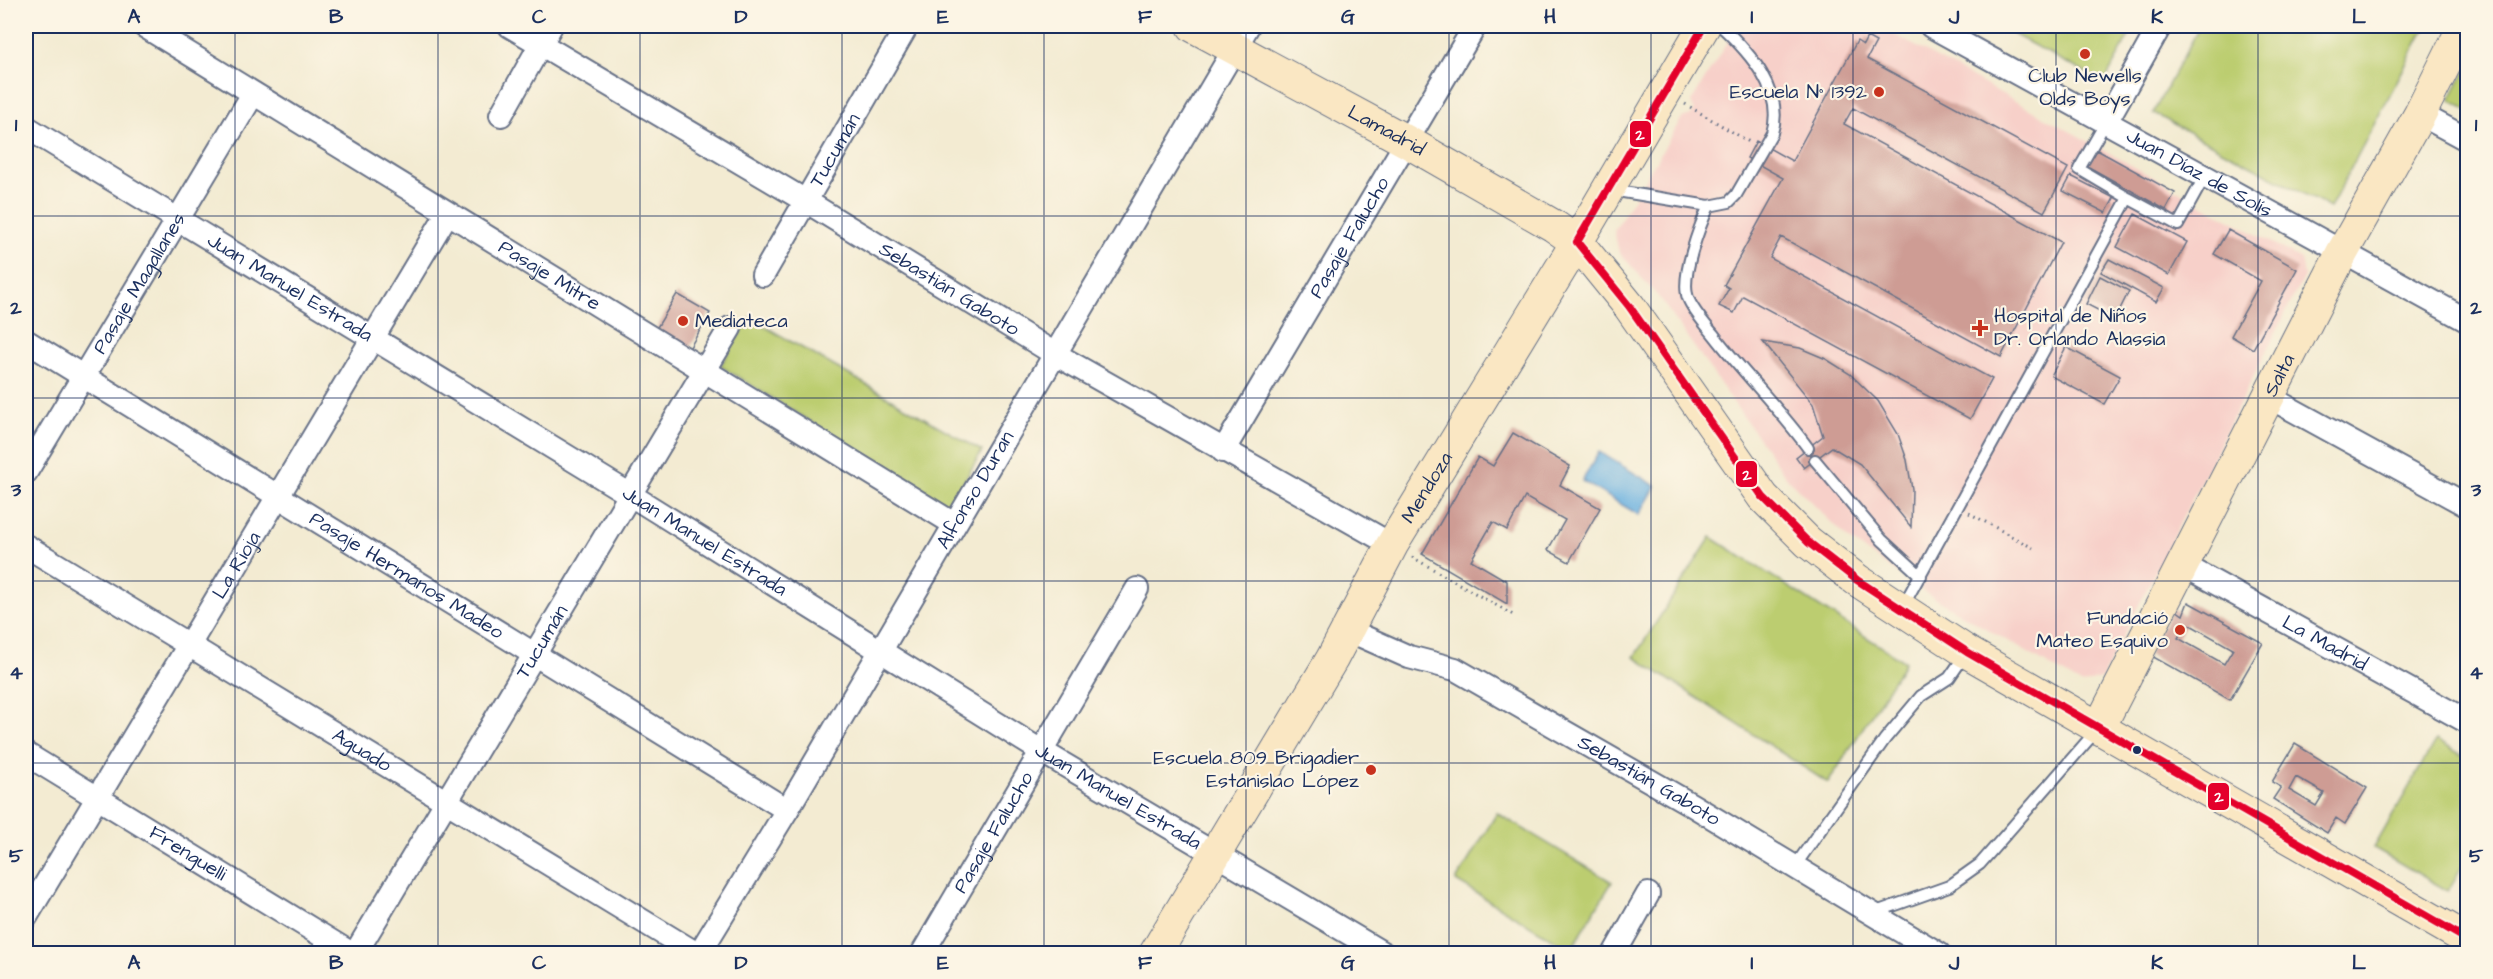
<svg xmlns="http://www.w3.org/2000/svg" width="2493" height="979" font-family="'Architects Daughter',sans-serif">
	<rect width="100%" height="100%" fill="#fcf5e5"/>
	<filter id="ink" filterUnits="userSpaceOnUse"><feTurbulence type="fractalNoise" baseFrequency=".0167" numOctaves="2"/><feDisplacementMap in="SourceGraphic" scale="12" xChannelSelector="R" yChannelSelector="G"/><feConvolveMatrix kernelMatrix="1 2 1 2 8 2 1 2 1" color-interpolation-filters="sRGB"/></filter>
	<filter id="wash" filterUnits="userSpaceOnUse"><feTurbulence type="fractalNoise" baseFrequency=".008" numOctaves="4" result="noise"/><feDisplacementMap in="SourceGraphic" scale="24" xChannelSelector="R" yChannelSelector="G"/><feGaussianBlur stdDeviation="1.35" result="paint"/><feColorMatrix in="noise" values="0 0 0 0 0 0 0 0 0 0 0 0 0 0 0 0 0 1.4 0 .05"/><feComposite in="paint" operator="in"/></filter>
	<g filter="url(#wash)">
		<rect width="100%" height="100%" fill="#f3ebd2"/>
		<!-- built -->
		<path fill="#f7d0c9" d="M1737 26H1879L2301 259 2304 276 2102 678 2083 685 1932 597 1847 538 1786 477 1661 300 1619 252 1614 231 1682 118 1691 115 1694 110 1691 102Z"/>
		<!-- green -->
		<path fill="#bccd6f" stroke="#6c7e66" stroke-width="1.5" d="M1998 26H2134L2104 83Z
			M2200 26H2426L2330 208 2153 113Z
			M2467 67 2468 110H2467L2450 100Z
			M750 318 982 451 949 507 720 366Z
			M1711 537 1905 662 1828 783 1634 657Z
			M2436 740 2467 758V857L2448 891 2374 848Z
			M1497 813 1612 882 1571 950 1456 881Z"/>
		<!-- water -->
		<path fill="#69b0e0" stroke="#42709f" stroke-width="1.5" d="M1599 452 1656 486 1639 515 1582 481Z"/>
		<g id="blocks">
			<!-- building -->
			<path fill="#ce9c94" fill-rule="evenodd" d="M1867 37 1876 42 1867 59 2068 168 2044 212 1853 108 1844 124 2061 242 2001 357 1781 237 1770 258 1992 379 1970 419 1743 296 1734 313 1719 306 1729 288 1724 285 1783 178 1747 158 1756 141 1792 161 1857 41 1863 45Z
				M2097 150 2175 193 2166 210 2087 166Z
				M2071 176 2114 198 2106 213 2063 191Z
				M2135 214 2187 242 2169 275 2117 247Z
				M2228 230 2297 269 2253 349 2231 336 2261 281 2214 254Z
				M2109 259 2164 288 2156 302 2101 272Z
				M2100 276 2129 291 2115 319 2086 304Z
				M677 294 710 313 689 349 656 329Z
				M1763 342 1800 348 1826 359 1850 374 1878 401 1898 434 1907 460 1912 489 1911 527 1860 464 1832 447 1804 468 1796 457 1823 436 1813 404Z
				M2066 347 2120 376 2104 404 2051 376Z
				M1513 433 1570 466 1560 485 1600 508 1569 562 1548 550 1565 520 1525 497 1507 530 1493 522 1471 560 1507 581V604L1422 554 1478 457 1493 466Z
				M2188 602 2263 643 2230 700 2148 654 2173 608 2183 615ZM2187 623 2233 649 2224 664 2178 638Z
				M2295 744 2367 788 2345 824 2336 818 2327 833 2273 799 2281 787 2272 782ZM2296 777 2324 793 2316 806 2289 790Z"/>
		</g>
	</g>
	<g filter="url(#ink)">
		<use href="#blocks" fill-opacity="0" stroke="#677187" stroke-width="1.5"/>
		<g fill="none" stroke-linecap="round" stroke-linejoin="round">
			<defs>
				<path id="lane" d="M2107 120 2079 169 2128 198
					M1611 190 1709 206 1729 202 1736 195 1772 133C1785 91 1749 52 1721 26
					M1709 206C1700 225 1680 277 1688 298 1693 311 1705 324 1714 335 1744 374 1779 408 1808 448
					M1815 460 1882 540 1921 576
					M1903 606 2128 198 2178 225 2205 176
					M1795 866 1885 739 1921 696 1949 678 1965 655
					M1873 913 1949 886 1980 864 2096 731"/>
				<g id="street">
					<path id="s1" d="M144 26 954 524"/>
					<path id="s2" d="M510 26 804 200 1055 354 1392 545"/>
					<path id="s3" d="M1931 26 2468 321"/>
					<path d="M2420 114 2468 140"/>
					<path d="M501 115 551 26"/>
					<path d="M2107 120 2160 26"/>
					<path id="s4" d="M26 127 629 494 1041 751 1384 954"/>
					<path id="s5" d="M763 275 907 26"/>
					<path id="s6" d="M26 341 787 810"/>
					<path d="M2269 397 2468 506"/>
					<path id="s7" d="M1223 451 1475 26"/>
					<path id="s8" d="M26 472 253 94"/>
					<path id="s9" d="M26 546 697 954"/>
					<path id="s10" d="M2183 565 2468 722"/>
					<path id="s11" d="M1348 630 1409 657 1455 669 1692 805 1939 954"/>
					<path id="s12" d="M26 754 352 954"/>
					<path id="s13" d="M26 917 447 214"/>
					<path id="s14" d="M355 954 730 328"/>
					<path id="s15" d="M699 954 787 810 1248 26"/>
					<path id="s16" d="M922 954 1137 589"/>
					<path d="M1614 954 1648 894"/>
				</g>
				<g id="secondary">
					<path id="s17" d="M1193 26 1406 141 1554 226 1577 242 1629 306 1763 497 1808 542 1857 580 1967 652 2468 940"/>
					<path id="s18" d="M2100 726 2342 253 2420 114 2464 26"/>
					<path id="s19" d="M1155 954 1332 659 1392 545 1577 242 1704 26"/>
				</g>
			</defs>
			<!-- lane casing -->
			<use href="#lane" stroke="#677187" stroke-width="14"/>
			<!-- street casing -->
			<use href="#street" stroke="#677187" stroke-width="26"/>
			<!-- secondary casing -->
			<use href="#secondary" stroke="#677187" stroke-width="34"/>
			<!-- path -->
			<path stroke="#677187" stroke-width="3" stroke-dasharray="1.5 4.5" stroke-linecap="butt" d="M1685 104 1751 143
				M1969 513 2033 548
				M1412 557 1513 615"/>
			<!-- lane -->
			<use href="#lane" stroke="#fff" stroke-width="10"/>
			<!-- street -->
			<use href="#street" stroke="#fff" stroke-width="22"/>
			<!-- secondary -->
			<use href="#secondary" stroke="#fae7c3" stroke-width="32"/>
			<defs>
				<path id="bus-1" d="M1577 242 1629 306 1763 497 1808 542 1857 580 1967 652 2468 940
					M1577 242 1704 26"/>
			</defs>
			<!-- bus-1 casing -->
			<use href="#bus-1" stroke="#fcf5e5" stroke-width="12"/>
			<!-- bus-1 -->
			<use href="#bus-1" stroke="#e4002b" stroke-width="8"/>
		</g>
	</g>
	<!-- grid -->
	<path fill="none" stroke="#1b2f5e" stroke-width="1.5" stroke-opacity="0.55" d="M235 26V954M438 26V954M640 26V954M842 26V954M1044 26V954M1246 26V954M1449 26V954M1651 26V954M1853 26V954M2056 26V954M2258 26V954M26 216H2468M26 398H2468M26 581H2468M26 763H2468"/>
	<!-- markers -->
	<g fill="#c8321e" stroke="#fcf5e5" stroke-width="2">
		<circle cx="2085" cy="54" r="6"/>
		<circle cx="1879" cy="92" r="6"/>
		<circle cx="683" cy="321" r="6"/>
		<path d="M1977 319h6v6h6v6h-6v6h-6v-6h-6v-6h6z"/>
		<circle cx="2180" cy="630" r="6"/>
		<circle cx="1371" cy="770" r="6"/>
	</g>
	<circle fill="#1b2f5e" stroke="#fcf5e5" stroke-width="2" cx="2137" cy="750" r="5"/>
	<g text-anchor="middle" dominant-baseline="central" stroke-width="4.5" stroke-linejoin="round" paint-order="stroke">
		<!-- poi labels -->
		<g font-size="20" fill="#1b2f5e" stroke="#fcf5e5" text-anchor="end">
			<text x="2085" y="76" text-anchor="middle">Club Newells<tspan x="2085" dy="23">Olds Boys</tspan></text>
			<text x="1867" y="92">Escuela N° 1392</text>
			<text x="1994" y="316" text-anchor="start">Hospital de Niños<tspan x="1994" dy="23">Dr. Orlando Alassia</tspan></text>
			<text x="695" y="321" text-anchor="start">Mediateca</text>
			<text x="2168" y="618">Fundació<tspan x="2168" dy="23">Mateo Esquivo</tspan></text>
			<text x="1359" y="758">Escuela 809 Brigadier<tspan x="1359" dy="23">Estanislao López</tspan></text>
		</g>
		<!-- street labels -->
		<g font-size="20" fill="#1b2f5e" stroke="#fcf5e5">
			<text stroke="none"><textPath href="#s17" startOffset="220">Lamadrid</textPath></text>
			<text stroke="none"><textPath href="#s5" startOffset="144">Tucumán</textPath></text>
			<text stroke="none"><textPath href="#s3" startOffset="306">Juan Díaz de Solís</textPath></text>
			<text stroke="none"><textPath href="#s7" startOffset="248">Pasaje Falucho</textPath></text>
			<text stroke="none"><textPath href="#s1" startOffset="476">Pasaje Mitre</textPath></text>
			<text stroke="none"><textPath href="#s8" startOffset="220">Pasaje Magallanes</textPath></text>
			<text stroke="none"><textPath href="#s4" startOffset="309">Juan Manuel Estrada</textPath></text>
			<text stroke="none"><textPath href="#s2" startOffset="512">Sebastián Gaboto</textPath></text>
			<text stroke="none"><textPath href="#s18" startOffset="394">Salta</textPath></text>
			<text stroke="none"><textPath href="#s19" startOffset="540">Mendoza</textPath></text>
			<text stroke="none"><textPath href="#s15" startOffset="540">Alfonso Duran</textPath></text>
			<text stroke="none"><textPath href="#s4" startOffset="795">Juan Manuel Estrada</textPath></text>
			<text stroke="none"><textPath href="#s13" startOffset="410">La Rioja</textPath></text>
			<text stroke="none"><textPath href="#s6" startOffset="447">Pasaje Hermanos Madeo</textPath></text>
			<text stroke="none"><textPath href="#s14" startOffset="364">Tucumán</textPath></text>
			<text stroke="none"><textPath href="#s10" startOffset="162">La Madrid</textPath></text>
			<text stroke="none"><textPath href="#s9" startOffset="393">Aguado</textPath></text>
			<text stroke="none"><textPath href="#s11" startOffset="338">Sebastián Gaboto</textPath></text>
			<text stroke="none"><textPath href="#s4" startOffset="1281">Juan Manuel Estrada</textPath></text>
			<text stroke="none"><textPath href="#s16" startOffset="141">Pasaje Falucho</textPath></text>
			<text stroke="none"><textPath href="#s12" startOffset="190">Frenguelli</textPath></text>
		</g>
	</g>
	<g stroke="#fcf5e5" stroke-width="2">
		<rect x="1629" y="120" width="23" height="28" rx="6" fill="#e4002b"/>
		<rect x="1735" y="460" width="23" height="28" rx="6" fill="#e4002b"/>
		<rect x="2207" y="782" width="23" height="29" rx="6" fill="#e4002b"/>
	</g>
	<g font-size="16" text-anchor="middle" font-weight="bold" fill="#fff">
		<text x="1640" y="140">2</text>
		<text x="1747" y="480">2</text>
		<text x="2219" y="802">2</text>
	</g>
	<!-- margin -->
	<rect width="2493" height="979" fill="none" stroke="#fcf5e5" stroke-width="66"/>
	<rect x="33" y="33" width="2427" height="913" fill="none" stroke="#1b2f5e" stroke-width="2"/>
	<g font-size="20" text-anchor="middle" font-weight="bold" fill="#1b2f5e">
		<text x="134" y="23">A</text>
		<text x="336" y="23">B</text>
		<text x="539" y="23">C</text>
		<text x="741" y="23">D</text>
		<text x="943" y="23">E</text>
		<text x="1145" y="23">F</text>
		<text x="1348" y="23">G</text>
		<text x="1550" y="23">H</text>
		<text x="1752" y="23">I</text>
		<text x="1954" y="23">J</text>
		<text x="2157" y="23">K</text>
		<text x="2359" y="23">L</text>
		<text x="16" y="131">1</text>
		<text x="2476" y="131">1</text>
		<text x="16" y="314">2</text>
		<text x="2476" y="314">2</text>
		<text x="16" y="496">3</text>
		<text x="2476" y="496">3</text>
		<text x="16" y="679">4</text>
		<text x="2476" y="679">4</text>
		<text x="16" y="862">5</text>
		<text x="2476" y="862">5</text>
		<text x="134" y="969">A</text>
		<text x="336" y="969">B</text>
		<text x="539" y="969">C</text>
		<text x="741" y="969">D</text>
		<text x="943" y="969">E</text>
		<text x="1145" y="969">F</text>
		<text x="1348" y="969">G</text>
		<text x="1550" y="969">H</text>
		<text x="1752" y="969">I</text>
		<text x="1954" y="969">J</text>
		<text x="2157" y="969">K</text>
		<text x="2359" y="969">L</text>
	</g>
</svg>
